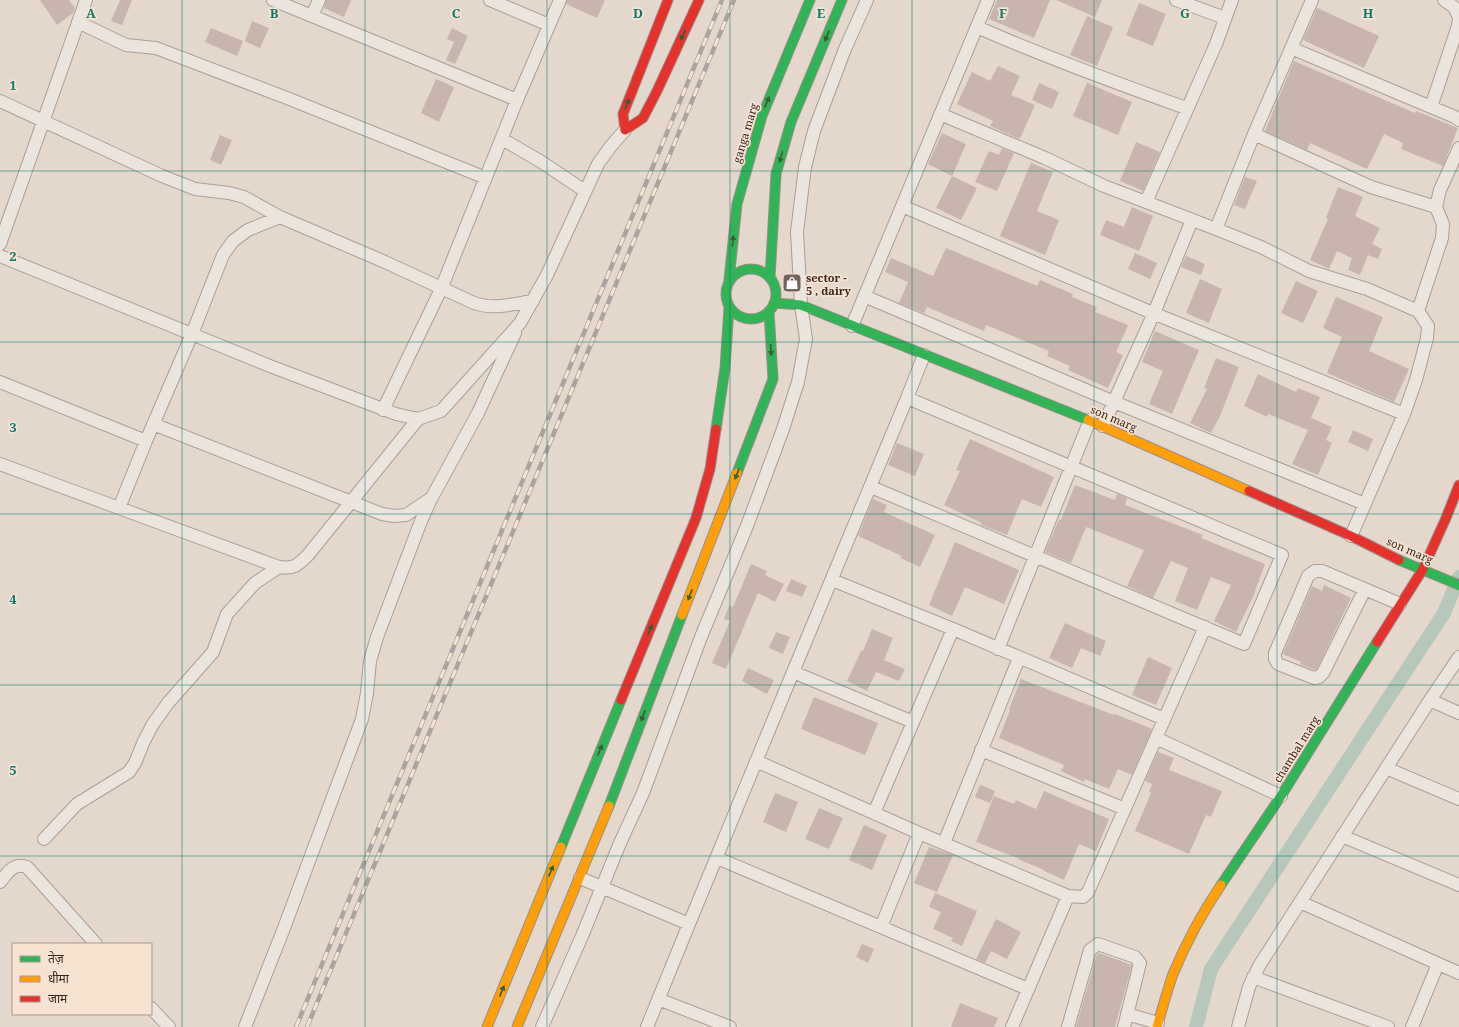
<svg xmlns="http://www.w3.org/2000/svg" width="1459" height="1027" font-family="'Noto Serif','Noto Sans Devanagari',serif">
	<rect width="100%" height="100%" fill="#e4d8cc"/>
	<g fill="none" stroke-linecap="round" stroke-linejoin="round">
		<!-- canal -->
		<path stroke="#b7c8ba" stroke-width="14" d="M1196 1027 1211 969 1444 613 1459 577"/>
	</g>
	<!-- building -->
	<path fill="#c8b5ad" d="M40 0H69L75 8 73 13 57 25Z
		M120 0H132L122 25 111 21Z
		M326 0H351L344 17 324 8Z
		M567 0H605L597 18 566 4Z
		M997 0H1050L1034 38 989 19Z
		M1056 0H1102L1095 17Z
		M1139 3 1166 14 1153 46 1126 35Z
		M1317 8 1379 36 1364 68 1303 40Z
		M1087 16 1113 27 1097 66 1070 55Z
		M252 21 269 28 260 48 245 41Z
		M211 28 243 41 237 56 205 42Z
		M452 28 468 36 455 64 446 60 454 42 447 39Z
		M1294 61 1415 113 1416 111 1458 128 1443 166 1401 149 1403 143 1384 134 1367 169 1310 143 1307 150 1265 131Z
		M998 66 1020 76 1011 95 1035 105 1020 139 990 126 993 121 957 104 972 72 990 81Z
		M436 79 454 87 439 122 421 113Z
		M1039 83 1059 92 1052 109 1032 100Z
		M1087 83 1132 102 1118 135 1073 116Z
		M942 133 966 144 952 176 928 164Z
		M220 135 232 140 221 165 210 160Z
		M1136 142 1160 152 1143 191 1120 181Z
		M1002 148 1014 153 997 191 975 182 989 151 999 155Z
		M1031 163 1053 172 1037 211 1059 220 1045 255 1000 236Z
		M952 176 977 188 961 220 936 208Z
		M1245 177 1257 181 1245 209 1234 205Z
		M1338 187 1363 197 1355 216 1380 228 1372 244 1382 249 1378 259 1368 255 1360 275 1348 270 1352 258 1337 251 1329 269 1310 260 1328 219 1326 218Z
		M1132 207 1153 216 1139 251 1100 235 1106 220 1124 227Z
		M946 248 1037 286 1040 280 1073 294 1072 297 1097 307 1095 312 1128 325 1116 352 1123 355 1108 388 1068 370 1070 366 1047 356 1049 351 986 325 984 331 927 307 924 313 899 303 908 282 885 272 891 258 933 276Z
		M1135 253 1157 263 1150 279 1128 269Z
		M1186 256 1205 264 1201 275 1181 267Z
		M1200 279 1222 289 1209 323 1186 313Z
		M1296 281 1318 291 1303 323 1281 313Z
		M1336 297 1383 317 1369 351 1409 369 1394 402 1327 373 1342 337 1323 328Z
		M1155 331 1199 350 1172 414 1149 404 1163 371 1142 362Z
		M1216 358 1239 367 1220 416 1211 433 1190 423 1207 389 1204 388Z
		M1258 374 1296 392 1298 388 1320 397 1311 418 1332 427 1326 440 1332 443 1318 475 1292 464 1308 430 1268 414 1267 417 1244 406Z
		M1353 430 1373 439 1368 451 1348 442Z
		M970 439 1054 477 1041 507 1022 499 1007 535 981 525 982 523 944 505 960 471 956 470Z
		M897 443 924 454 915 476 888 465Z
		M1075 485 1115 500 1117 494 1127 498 1125 505 1203 535 1201 538 1265 564 1253 597 1236 632 1214 621 1231 585 1211 577 1197 610 1175 601 1188 568 1171 561 1153 598 1127 586 1144 550 1086 527 1071 563 1045 552 1059 519 1061 520Z
		M873 499 887 505 884 512 935 535 920 567 900 558 902 556 858 536Z
		M955 542 1019 570 1004 604 965 587 952 616 929 605Z
		M751 564 767 571 765 575 784 584 775 602 758 593 726 669 712 663 730 621 724 619 729 606 733 607Z
		M791 579 807 586 802 597 786 591Z
		M1324 585 1351 598 1317 669 1315 670 1300 664 1301 662 1283 654 1312 586 1322 591Z
		M1065 623 1106 641 1100 656 1081 648 1072 668 1049 658Z
		M872 629 893 638 884 660 905 669 899 681 876 672 867 691 847 681 861 651H863Z
		M776 632 790 637 783 654 769 648Z
		M1148 657 1172 668 1156 705 1132 695Z
		M748 668 774 680 767 694 742 681Z
		M1021 679 1114 715 1115 714 1152 729 1132 775 1118 769 1109 789 1085 779 1084 782 1061 771 1064 765 999 738 1010 710 1009 709Z
		M814 697 878 723 865 755 801 729Z
		M1158 752 1174 758 1169 770 1222 791 1211 817 1206 815 1189 854 1135 831 1151 793 1149 792 1152 784 1145 781Z
		M980 785 995 791 990 803 975 797Z
		M1044 791 1109 819 1096 851 1079 844 1064 880 1044 871V870L1020 860V859L976 842 994 796 1014 804 1016 800 1036 809Z
		M775 793 798 802 786 832 763 822Z
		M819 808 843 818 829 849 805 839Z
		M864 825 887 835 872 870 849 860Z
		M929 847 953 855 937 892 914 883Z
		M935 893 977 911 962 946 951 941 953 938 933 929 941 912 929 907Z
		M996 919 1021 932 1007 959 991 951 985 963 976 959Z
		M862 944 874 949 868 963 856 957Z
		M1099 953 1132 965 1115 1027H1076L1097 954Z
		M960 1003 998 1018 994 1027H951Z"/>
	<g fill="none" stroke-linecap="round" stroke-linejoin="round">
		<defs>
			<path id="street" d="M273 0 517 100 560 0
				M490 0 549 25
				M1176 0 1225 18
				M1232 0 1216 44 1146 202 1216 229 1254 134 1312 0
				M1444 0 1454 7 1459 17
				M312 16 319 0
				M1459 17 1458 26 1431 107 1455 117 1459 120
				M78 22 126 45 156 48 287 98 486 178
				M977 27C1045 57 1116 83 1186 108
				M1291 48 1431 107
				M0 101 162 176 195 189 229 193 244 197 280 217 385 262 474 303C493 310 513 304 533 301
				M940 114 1045 158 1104 186 1146 202
				M1254 134 1371 187 1436 207
				M502 139 540 161 585 191
				M902 206 1155 314 1404 414
				M1216 229 1261 247 1309 271 1367 289 1418 311
				M0 244 86 0
				M0 256 270 366 396 414 418 419 441 411 520 323 547 275 598 164 611 146 625 130
				M864 296 1114 402 1365 504
				M852 326 988 0
				M0 382 146 441
				M907 398 924 355
				M383 410 441 289 517 100
				M153 424 382 514 394 516 406 515 430 499
				M1103 426 1154 313 1192 220
				M0 464 119 508 146 441 192 334 223 255 233 241 248 230 280 217
				M119 508 279 567C294 569 297 566 308 555L418 419
				M1351 536 1404 414 1416 380 1427 338 1428 326 1418 311 1442 238 1443 224 1436 207 1440 190 1459 148
				M832 580 953 629
				M1365 589 1323 673 1319 677 1314 678 1278 664 1275 659V653L1308 576 1315 571H1322C1348 582 1374 593 1400 604
				M998 649 1090 420
				M793 672 913 722
				M1430 700 1459 713
				M1156 738 1281 796
				M981 750 1125 809
				M756 761 919 833
				M1386 768 1459 799
				M874 813 953 629 1164 719
				M1342 836 1459 885
				M44 839 77 804 129 772 135 763 144 741 153 724 168 703 213 652 227 614 255 583 279 567
				M944 843 1019 658
				M717 858 1028 989
				M580 878 689 924 647 1027
				M0 882C8 873 13 862 27 867L96 944
				M1300 902 1459 973
				M689 924 793 672 907 398 1282 555 1244 644 871 487
				M881 927 919 833 1068 896
				M1253 977 1388 1027
				M658 999 730 1027
				M151 1008 169 1027
				M1127 1014 1158 1023
				M245 1027 284 928 362 719 367 693 370 661 377 637 421 521 431 499 478 413 515 333
				M542 1027 582 936 620 843 643 793 701 637 747 526 783 429 798 382 806 339 801 305 797 232 805 167 814 131 845 49 867 0
				M1012 1027 1068 896 1083 897 1088 892 1205 627
				M1068 1027 1090 950 1098 944 1135 957 1140 963 1124 1027
				M1238 1027 1249 987 1259 966 1430 700 1459 657
				M1412 1027 1438 964"/>
			<path id="fast" d="M726 294a25 25 0 1 1 50 0a25 25 0 1 1-50 0Z
				M770 277 776 174 791 122 842 0
				M729 280 737 204 762 116 810 0
				M774 303 801 305 1088 420
				M716 429 725 368 729 307
				M737 473 773 379 769 311
				M1399 560 1459 585
				M609 806 682 615
				M561 847 621 700
				M1221 885 1281 796 1377 642"/>
			<path id="slow" d="M1088 420 1249 491
				M682 615 737 473
				M487 1027 561 847
				M517 1027 609 806
				M1157 1027C1162 1010 1167 991 1173 974 1186 943 1202 913 1221 885"/>
			<path id="jam" d="M668 0 623 114 625 130 643 118 657 91 699 0
				M1249 491 1351 536 1399 560
				M1377 642 1423 569 1446 518 1459 485
				M621 700 696 518 710 469 716 429"/>
		</defs>
		<!-- street casing -->
		<use href="#street" stroke="#a99d95" stroke-width="14"/>
		<!-- fast casing -->
		<use href="#fast" stroke="#998d85" stroke-width="11"/>
		<!-- slow casing -->
		<use href="#slow" stroke="#998d85" stroke-width="11"/>
		<!-- jam casing -->
		<use href="#jam" stroke="#998d85" stroke-width="11"/>
		<!-- street -->
		<use href="#street" stroke="#ece5de" stroke-width="12"/>
		<!-- fast -->
		<use href="#fast" stroke="#30b455" stroke-width="9"/>
		<!-- slow -->
		<use href="#slow" stroke="#ff9f0a" stroke-width="9"/>
		<!-- jam -->
		<use href="#jam" stroke="#e5322d" stroke-width="9"/>
		<defs>
			<path id="rail" d="M296 1027 722 0
				M307 1027 734 0"/>
		</defs>
		<!-- rail casing -->
		<use href="#rail" stroke="#aba39e" stroke-width="4.5"/>
		<!-- rail -->
		<use href="#rail" stroke="#f6e3d1" stroke-width="3" stroke-dasharray="9" stroke-linecap="butt"/>
	</g>
	<!-- one-way arrows -->
	<defs><path id="oneway-solid" d="M-6-.8H1V-3.2L6.5 0L1 3.2V.8H-6Z"/></defs>
	<g fill="#355e33">
		<use href="#oneway-solid" transform="translate(683 35) rotate(115)"/>
		<use href="#oneway-solid" transform="translate(827 36) rotate(113)"/>
		<use href="#oneway-solid" transform="translate(767 102) rotate(-67)"/>
		<use href="#oneway-solid" transform="translate(627 104) rotate(-69)"/>
		<use href="#oneway-solid" transform="translate(781 157) rotate(106)"/>
		<use href="#oneway-solid" transform="translate(733 241) rotate(-84)"/>
		<use href="#oneway-solid" transform="translate(771 350) rotate(87)"/>
		<use href="#oneway-solid" transform="translate(737 474) rotate(111)"/>
		<use href="#oneway-solid" transform="translate(690 595) rotate(111)"/>
		<use href="#oneway-solid" transform="translate(650 630) rotate(-68)"/>
		<use href="#oneway-solid" transform="translate(643 716) rotate(111)"/>
		<use href="#oneway-solid" transform="translate(600 750) rotate(-68)"/>
		<use href="#oneway-solid" transform="translate(551 871) rotate(-68)"/>
		<use href="#oneway-solid" transform="translate(502 991) rotate(-68)"/>
	</g>
	<!-- grid -->
	<path fill="none" stroke="#0f766e" stroke-width="1" stroke-opacity="0.55" d="M182 0V1027M365 0V1027M547 0V1027M730 0V1027M912 0V1027M1094 0V1027M1277 0V1027M0 171H1459M0 342H1459M0 514H1459M0 685H1459M0 856H1459"/>
	<!-- icons -->
	<defs>
		<symbol id="shop-square" viewBox="-11 -11 22 22"><rect x="-9" y="-9" width="18" height="18" rx="4" fill="#74635a" stroke="#f6e3d1"/><path d="M-5-2.5h2.3a2.7 3.5 0 0 1 5.4 0H5L5.5 6h-11ZM-1.5-2.5h3a1.5 2.3 0 0 0-3 0Z" fill="#fff"/></symbol>
	</defs>
	<g fill-rule="evenodd">
		<use href="#shop-square" x="781" y="272" width="22" height="22"/>
	</g>
	<g text-anchor="middle" dominant-baseline="central" stroke-width="3.5" stroke-linejoin="round" paint-order="stroke">
		<!-- street labels -->
		<g font-size="11" fill="#38241d" stroke="#f6e3d1">
			<text transform="translate(745 133) rotate(-73)">ganga marg</text>
			<text transform="translate(1114 418) rotate(23)">son marg</text>
			<text transform="translate(1410 550) rotate(24)">son marg</text>
			<text transform="translate(1296 749) rotate(-58)">chambal marg</text>
		</g>
		<!-- poi labels -->
		<g font-size="11" font-weight="bold" fill="#38241d" stroke="#f6e3d1" text-anchor="start">
			<text x="806" y="277">sector -<tspan x="806" dy="13">5 , dairy</tspan></text>
		</g>
	</g>
	<g font-size="13" text-anchor="middle" font-weight="bold" fill="#0f766e" stroke="#f6e3d1" stroke-width="3.5" stroke-linejoin="round" paint-order="stroke">
		<text x="91" y="18">A</text>
		<text x="274" y="18">B</text>
		<text x="456" y="18">C</text>
		<text x="638" y="18">D</text>
		<text x="821" y="18">E</text>
		<text x="1003" y="18">F</text>
		<text x="1185" y="18">G</text>
		<text x="1368" y="18">H</text>
		<text x="13" y="90">1</text>
		<text x="13" y="261">2</text>
		<text x="13" y="432">3</text>
		<text x="13" y="604">4</text>
		<text x="13" y="775">5</text>
	</g>
	<!-- legend -->
	<rect x="12" y="943" width="140" height="72" fill="#f6e3d1" stroke="#aa9789"/>
	<rect x="20" y="956" width="20" height="6" fill="#30b455" stroke="#aa9789"/>
	<text x="48" y="963" font-size="12" fill="#38241d">तेज़</text>
	<rect x="20" y="976" width="20" height="6" fill="#ff9f0a" stroke="#aa9789"/>
	<text x="48" y="983" font-size="12" fill="#38241d">धीमा</text>
	<rect x="20" y="996" width="20" height="6" fill="#e5322d" stroke="#aa9789"/>
	<text x="48" y="1003" font-size="12" fill="#38241d">जाम</text>
</svg>
